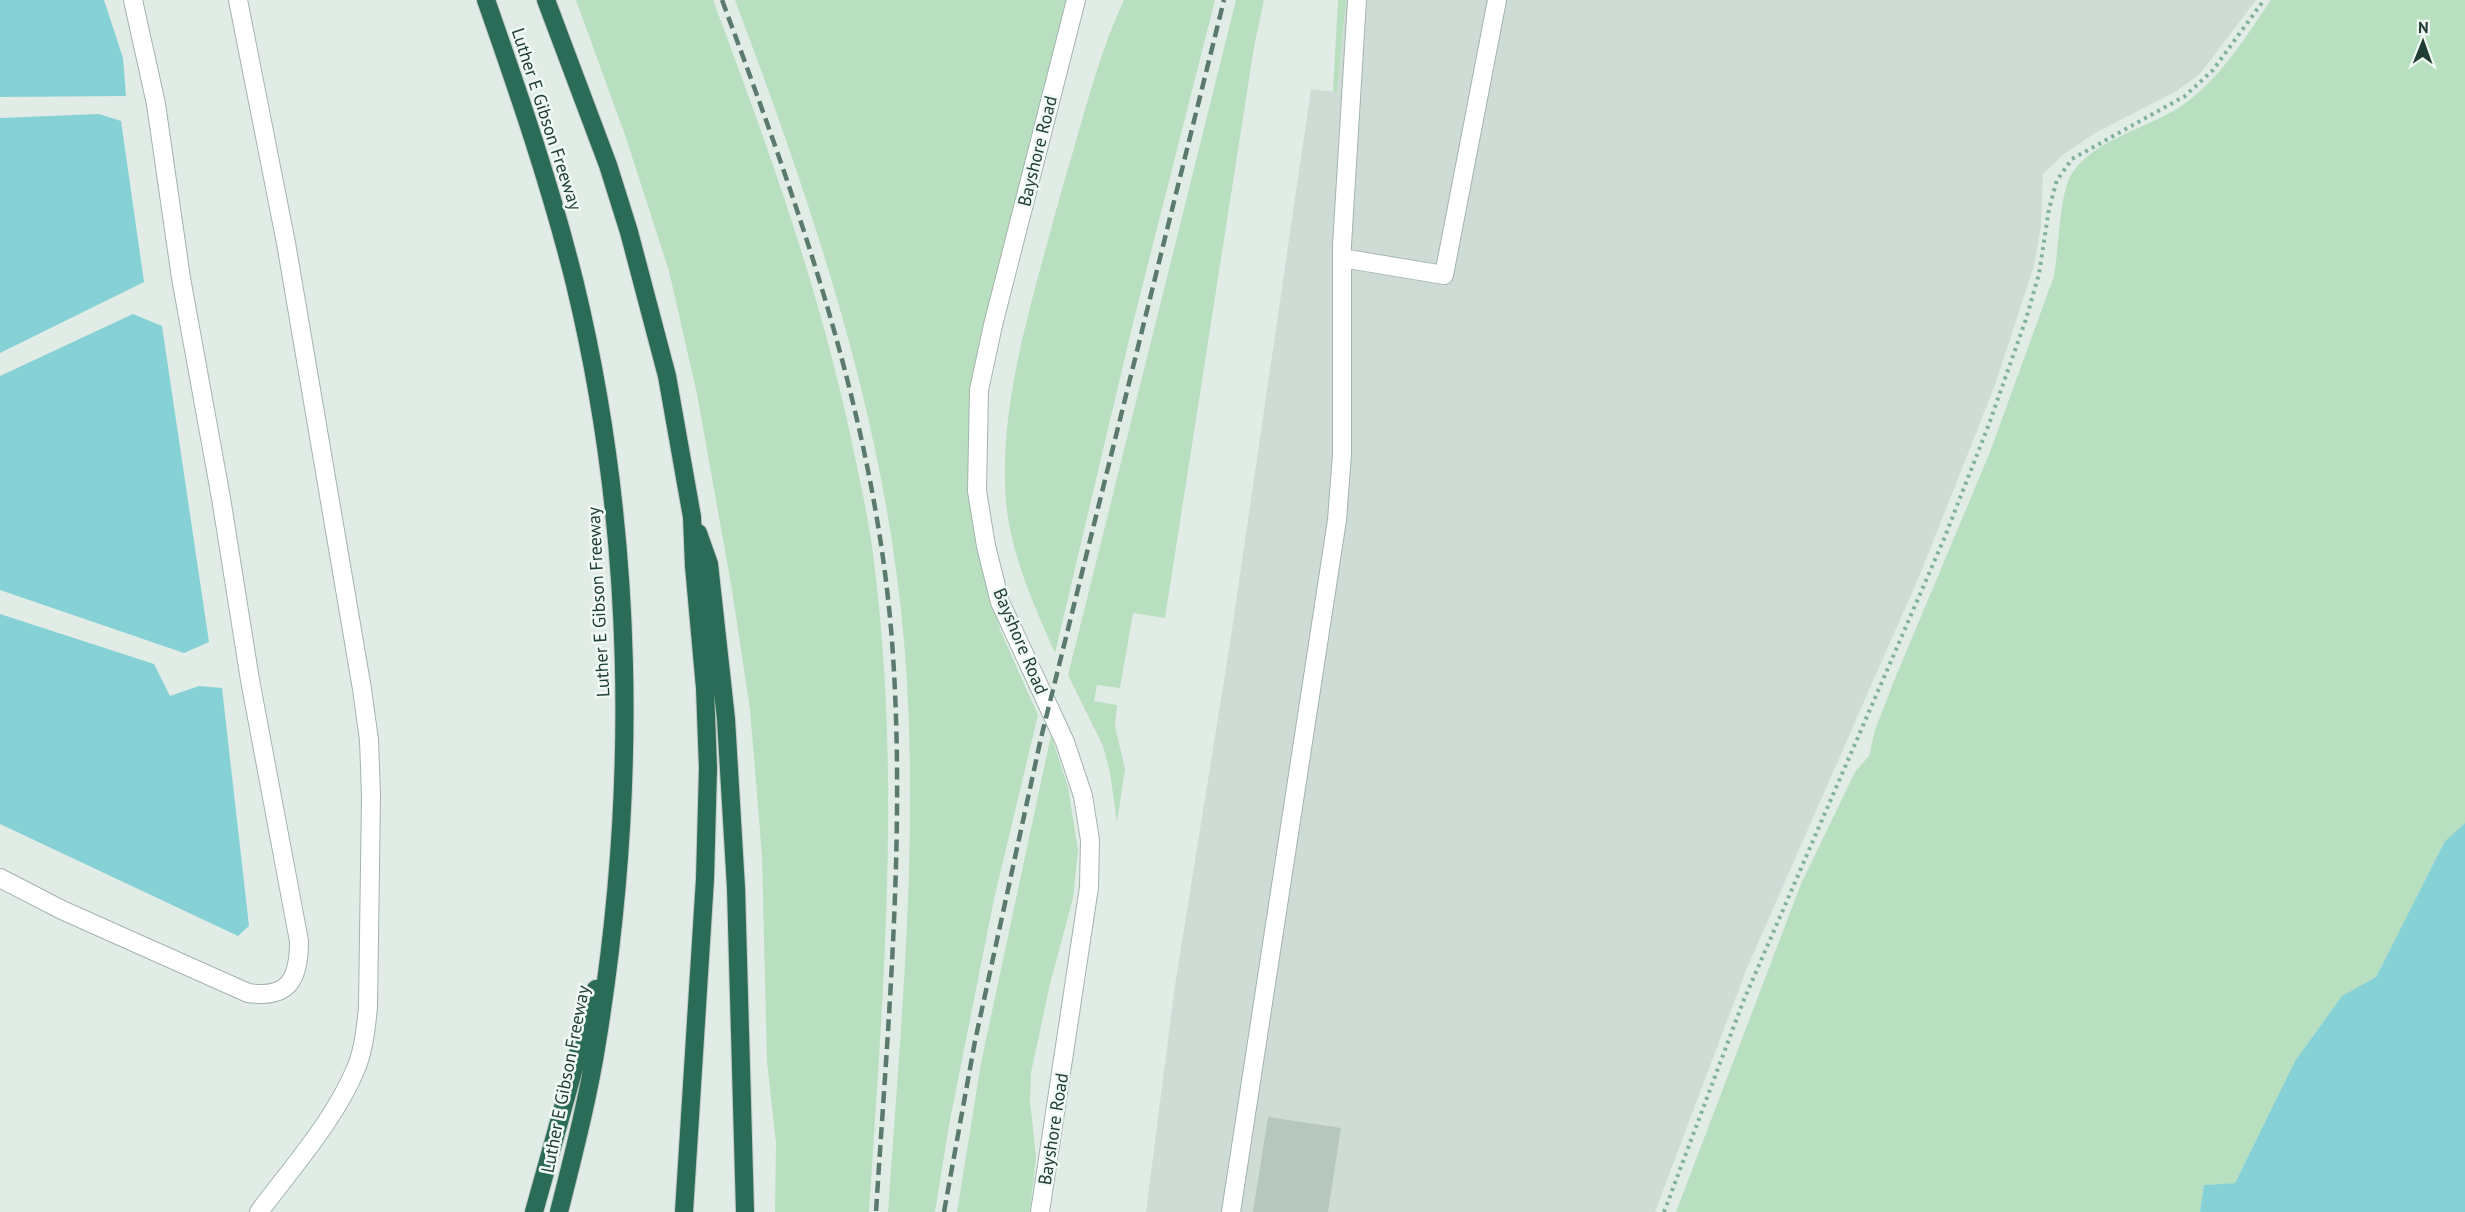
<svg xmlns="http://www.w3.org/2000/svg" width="2465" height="1212" font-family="'PT Sans',sans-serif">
	<rect width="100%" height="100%" fill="#e1ece6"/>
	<!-- built -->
	<path fill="#cfdcd5" d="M1346 0H2256L2200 74 2175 92 2095 133 2063 155 2043 174 2041 226 2034 266 1995 385 1921 572 1747 968 1655 1212H1146L1175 985 1230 643 1311 89 1337 92Z"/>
	<!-- green -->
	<path fill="#b8dfbf" d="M576 0H713C767 144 819 288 851 438 859 477 868 515 873 554 902 774 883 993 869 1212H775L776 1143 767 1062 762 855 750 710 732 590 697 394 669 271 626 138Z
		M735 0H1067L988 311 969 472 972 517 982 569 1001 632 1038 715 994 899 949 1125 935 1212H888C901 1022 920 831 904 641 885 419 813 207 735 0Z
		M1124 0H1215L1134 319 1055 653C1034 606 1011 555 1006 502 1000 424 1019 348 1039 273 1050 234 1060 194 1072 155 1087 103 1101 49 1124 0Z
		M1236 0H1264L1254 47 1165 618 1133 613 1120 688 1097 685 1094 701 1117 705 1115 726 1125 769 1117 822 1110 773 1103 746 1068 675Z
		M1338 0H1346L1337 93 1333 91Z
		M2271 0H2465V823L2445 841 2376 977 2342 996 2295 1061 2235 1183 2204 1185 2200 1212H1676L1801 884 1855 772 1869 756 1875 730 1894 681 1990 452 2054 276C2059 249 2059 199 2070 177 2089 141 2148 128 2180 107 2220 80 2244 39 2271 0Z
		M1051 735 1068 787 1078 850 1073 898 1050 984 1031 1073 1030 1101 1036 1157 1030 1212H957L981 1063Z"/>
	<!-- water -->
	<path fill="#85d1d5" d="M0 0H104L123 58 126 96 0 97Z
		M99 114 121 121 144 282 0 353V118Z
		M133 314 162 326 209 642 184 653 0 590V376Z
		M0 614 154 664 170 696 199 686 222 688 249 926 238 936 0 824Z
		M2465 823V1212H2200L2204 1185 2235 1183 2295 1061 2342 996 2376 977 2445 841Z"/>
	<!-- building -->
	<path fill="#b6c7bf" d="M1268 1117 1341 1128 1328 1212H1253Z"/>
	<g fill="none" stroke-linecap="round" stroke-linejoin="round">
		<defs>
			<path id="minor" d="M238 0 286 243 362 689 369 740 371 795 368 1007C366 1027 364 1047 357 1066 335 1120 293 1166 259 1212
				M1342 258 1444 275 1497 0
				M0 878 62 910 248 993C289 999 299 979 299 941L250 680 221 498 181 278 156 104 133 0
				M1040 1212 1089 887 1090 840 1083 796 1065 742 1000 602 986 546 977 491 979 390 993 325 1076 0
				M1231 1212 1337 520 1342 454V245L1357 0"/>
			<path id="highway" d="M486 0C519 94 551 187 575 284 635 533 638 791 597 1042 588 1099 573 1156 559 1212
				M546 0 608 165 629 232 667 376 692 517 694 566 705 688 708 768 705 879 684 1212
				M698 533 709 564 726 719 736 888 745 1212
				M534 1212 596 989"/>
		</defs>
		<!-- minor casing -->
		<use href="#minor" stroke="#a3b4ad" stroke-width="20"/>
		<!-- highway casing -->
		<use href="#highway" stroke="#c1c9c6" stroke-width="20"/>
		<!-- path -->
		<path stroke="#7fb29d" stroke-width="4" stroke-dasharray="3 4.5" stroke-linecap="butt" d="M1664 1212 1743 1002 1944 539 1989 424 2026 319 2039 274 2049 209 2057 180 2072 159 2185 96 2213 70 2264 0"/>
		<!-- minor -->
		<use href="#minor" stroke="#fff" stroke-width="18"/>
		<!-- highway -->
		<use href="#highway" stroke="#2a6c58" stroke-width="18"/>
		<!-- rail -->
		<path stroke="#5a7a6e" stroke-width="4.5" stroke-dasharray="12 6" stroke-linecap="butt" d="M722 0C799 207 875 418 892 641 906 831 888 1022 876 1212
			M944 1212 975 1041 1041 738 1224 0"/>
	</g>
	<g text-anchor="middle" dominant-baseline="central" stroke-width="5" stroke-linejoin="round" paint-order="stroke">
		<!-- street labels -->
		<g font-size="18" fill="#203e33" stroke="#f1f9f4">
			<text transform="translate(547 119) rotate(72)">Luther E Gibson Freeway</text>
			<text transform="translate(1037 151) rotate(-76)">Bayshore Road</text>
			<text transform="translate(598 602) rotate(-93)">Luther E Gibson Freeway</text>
			<text transform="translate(1021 641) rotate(67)">Bayshore Road</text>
			<text transform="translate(565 1079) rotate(-79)">Luther E Gibson Freeway</text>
			<text transform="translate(1053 1129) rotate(-81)">Bayshore Road</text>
		</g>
	</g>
	<!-- north arrow -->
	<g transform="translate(2423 42) rotate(1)" stroke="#f1f9f4" stroke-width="4.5" paint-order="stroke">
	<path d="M0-4.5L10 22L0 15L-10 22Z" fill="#203e33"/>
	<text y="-9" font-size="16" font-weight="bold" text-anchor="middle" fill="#203e33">N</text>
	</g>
</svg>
